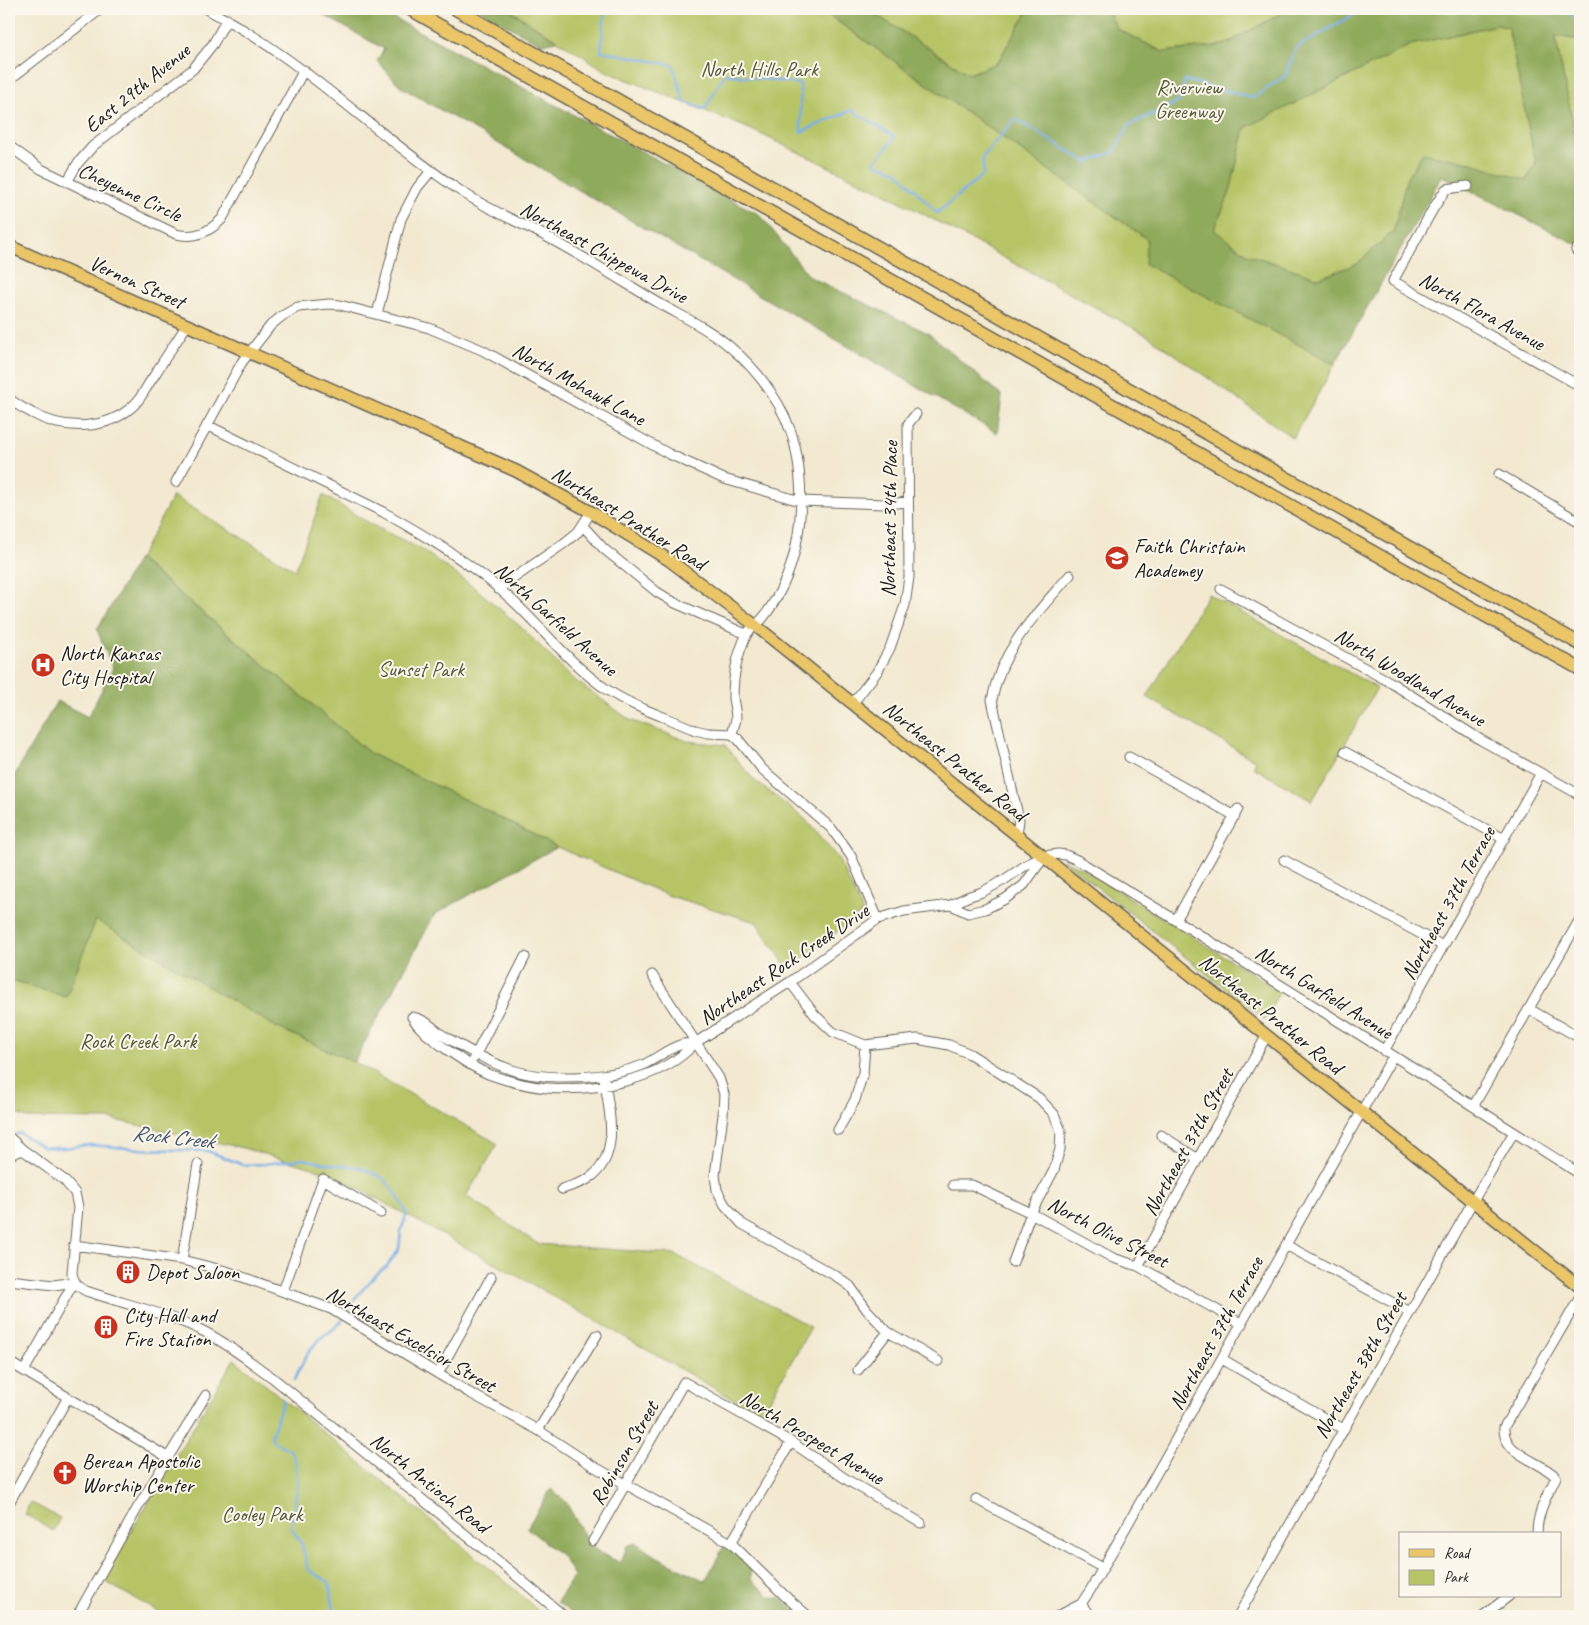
<svg xmlns="http://www.w3.org/2000/svg" width="1589" height="1625" font-family="Caveat,sans-serif">
	<rect width="100%" height="100%" fill="#fbf7ec"/>
	<filter id="ink" filterUnits="userSpaceOnUse"><feTurbulence type="fractalNoise" baseFrequency=".02" numOctaves="2"/><feDisplacementMap in="SourceGraphic" scale="10" xChannelSelector="R" yChannelSelector="G"/><feConvolveMatrix kernelMatrix="1 2 1 2 8 2 1 2 1" color-interpolation-filters="sRGB"/></filter>
	<filter id="wash" filterUnits="userSpaceOnUse"><feTurbulence type="fractalNoise" baseFrequency=".0096" numOctaves="4" result="noise"/><feDisplacementMap in="SourceGraphic" scale="20" xChannelSelector="R" yChannelSelector="G"/><feGaussianBlur stdDeviation="1.12" result="paint"/><feColorMatrix in="noise" values="0 0 0 0 0 0 0 0 0 0 0 0 0 0 0 0 0 1.4 0 .05"/><feComposite in="paint" operator="in"/></filter>
	<g filter="url(#wash)">
		<rect width="100%" height="100%" fill="#f2e9d0"/>
		<!-- green -->
		<path fill="#b6c466" stroke="#697041" d="M508 9H820L1147 239 1145 264 1335 364 1293 438 1150 337 890 196 750 129 608 72Z
			M867 9H1029L997 63 969 74Z
			M1107 9H1289L1224 45 1163 52 1117 29Z
			M1496 25 1508 27 1536 164 1526 181 1475 164 1423 153 1407 178 1394 230 1357 264 1319 278 1247 254 1214 230 1230 192 1245 128 1410 45Z
			M1555 35 1580 40V159Z
			M323 495 374 526 421 549 475 588 521 627 572 678 630 720 687 741 725 745 754 780 805 819 838 858 863 912 788 969 756 922 667 895 557 847 486 810 371 754 139 559 173 496 295 570Z
			M1208 594 1377 688 1312 801 1253 767 1256 761 1147 697Z
			M1063 860 1083 869 1280 991 1265 1020Z
			M96 919 276 1027 354 1062 498 1144 466 1196 538 1244 674 1254 811 1327 761 1415 523 1279 330 1173 243 1148 110 1119 27 1118 9 1111V979L66 997Z
			M234 1359 512 1587 544 1616H166L102 1580Z
			M30 1502 60 1518 53 1531 25 1514Z"/>
		<!-- forest -->
		<path fill="#90aa5b" stroke="#56633c" fill-rule="evenodd" d="M313 9H377L760 215 810 277 928 333 1002 396 997 433 401 87 377 61 384 49Z
			M477 9H508L558 41 541 44Z
			M820 9H867L969 74 997 63 1029 9H1107L1117 29 1163 52 1224 45 1289 9H1580V40L1555 36 1580 159V246L1442 176 1335 364 1145 264 1147 239ZM1496 25 1508 27 1536 164 1526 180 1475 164 1423 153 1407 178 1394 230 1357 264 1319 278 1247 254 1214 230 1230 192 1245 128 1411 45Z
			M138 559 371 754 486 810 557 847 435 914 354 1062 276 1027 96 920 66 997 9 979V785L57 701 88 717 113 668 97 630Z
			M551 1489 566 1502 589 1544 600 1553 621 1563 627 1546 636 1543 652 1554 705 1581 725 1544 732 1549 751 1569V1579L770 1597 781 1598 802 1616H576L557 1602 574 1576 563 1557 527 1528Z"/>
		<g fill="none" stroke-linecap="round" stroke-linejoin="round">
			<!-- stream -->
			<path stroke="#76aee6" stroke-width="2.5" d="M605 9 601 51 673 65 684 102 705 109 725 74 800 84 801 132 852 110 895 137 874 163 897 171 937 213 984 174 982 158 1015 119 1087 162 1114 152 1129 125 1178 102 1185 80 1253 98 1285 76 1296 48 1356 13 1367 9
				M1560 9 1571 15 1580 17
				M11 1137 19 1133 43 1147 62 1148 89 1145 141 1149 208 1151 243 1165 265 1164 302 1159 335 1165 358 1167 383 1178 395 1192 407 1213 401 1231 399 1249 387 1266 375 1276 355 1298 347 1313
				M294 1380C301 1366 307 1351 319 1340 327 1332 337 1329 343 1319
				M283 1400 271 1437 274 1442 290 1450 296 1462 298 1484 291 1527 302 1545 308 1570 329 1582 335 1616"/>
		</g>
	</g>
	<g filter="url(#ink)">
		<g fill="none" stroke-linecap="round" stroke-linejoin="round">
			<defs>
				<path id="minor" d="M206 9C300 56 373 133 459 190 483 206 508 218 534 230 575 251 617 278 657 302 681 316 708 328 729 346 759 371 786 407 795 446 806 495 802 556 775 600 770 609 764 618 756 625 752 629 748 630 746 636 737 655 733 677 733 698 734 705 736 712 736 719 735 724 733 729 732 734
					M9 80 101 9
					M9 146 41 169 176 234C195 239 209 232 222 219L304 70
					M67 182 78 163 93 146 193 69 213 44 227 19
					M1468 186 1446 189 1433 209 1393 281 1580 386
					M1576 250 1580 252
					M377 314 401 219 417 188 431 171
					M9 399C16 404 24 409 32 413 64 431 108 431 135 404 143 396 147 385 154 376 165 358 176 342 187 325
					M207 425 383 512C428 537 474 565 512 600 543 629 570 664 606 689 632 707 666 717 695 730L708 733 732 734 738 739 762 769 831 828 851 856 878 919
					M1499 474 1580 522
					M176 482 242 362 271 325 282 316 298 307 329 304 340 305 429 328 482 350 669 454 724 479 800 501 885 504 908 502
					M583 526 604 549 657 592 675 603 746 634
					M498 589 563 544 578 532 591 512
					M1221 589 1390 682 1481 740 1580 795
					M853 703 877 672 883 661 890 648 905 605 909 577 908 424 916 414
					M1345 752 1504 839
					M1129 757 1235 816
					M1017 835 1019 820 992 700C1001 648 1037 613 1070 575
					M1284 860 1443 946
					M951 905 968 913 985 909 1005 899 1024 885 1044 857
					M1176 920 1238 809
					M652 975 719 1078 724 1094 723 1115 715 1175 717 1190 725 1205 742 1224 836 1276 850 1286 867 1310 888 1332 938 1361
					M790 982 815 1015 833 1032 865 1045 917 1039 949 1045 970 1054 1039 1098 1054 1114 1061 1131 1060 1149 1054 1170 1031 1213 1013 1262
					M1529 1009 1580 1038
					M412 1017C420 1030 430 1037 442 1046 457 1057 473 1068 491 1075 508 1081 528 1086 547 1088 593 1092 663 1080 695 1043L790 982 878 919 904 911 951 905 967 897 982 892 1004 880 1026 865 1044 856 1058 854 1066 855 1077 860C1246 962 1413 1068 1580 1174
					M412 1017C426 1019 432 1028 444 1036 463 1047 483 1059 504 1067 540 1082 608 1079 643 1065 656 1059 667 1049 680 1045 685 1043 691 1044 695 1043
					M1384 1051 1541 773
					M474 1058 525 957
					M1474 1105 1580 919
					M838 1130 855 1100 863 1073 865 1045
					M1161 1135 1198 1159
					M9 1137 23 1150 64 1180 75 1193 78 1207 72 1273C74 1283 77 1286 86 1291 121 1303 166 1313 199 1329 226 1342 249 1361 273 1378L514 1574 564 1616
					M9 1155 23 1150
					M953 1185H972L1031 1213 1113 1258 1138 1266 1242 1324
					M562 1189C570 1186 580 1184 588 1179 621 1158 610 1111 604 1079
					M74 1245 182 1260 226 1271 331 1309 468 1392 538 1430 593 1466 731 1543 785 1596 808 1616
					M1286 1245 1410 1312
					M182 1260 198 1164
					M1138 1266 1267 1035
					M9 1280 54 1285 74 1282
					M283 1291 323 1179 381 1213
					M1222 1359 1343 1429
					M9 1362 169 1458
					M858 1370 888 1332
					M24 1371 74 1282
					M438 1374 491 1277
					M538 1430 597 1335
					M976 1499 1103 1568
					M9 1503 68 1397
					M1537 1534C1537 1512 1547 1496 1556 1477 1540 1460 1502 1455 1504 1427L1580 1297
					M593 1541 684 1382 791 1442 849 1481 921 1523
					M731 1543 791 1442
					M1081 1604 1090 1616
					M1484 1615 1509 1596
					M77 1616 138 1507 206 1395
					M1058 1616 1081 1604 1091 1589 1393 1056
					M1238 1616 1473 1201 1514 1132"/>
				<path id="major" d="M9 246 516 471 591 512 669 560 756 626 1580 1287"/>
				<path id="highway" d="M410 9 1580 669
					M456 9 1580 644"/>
			</defs>
			<!-- minor casing -->
			<use href="#minor" stroke="#67645b" stroke-width="11"/>
			<!-- major casing -->
			<use href="#major" stroke="#67645b" stroke-width="14"/>
			<!-- highway casing -->
			<use href="#highway" stroke="#67645b" stroke-width="15"/>
			<!-- minor -->
			<use href="#minor" stroke="#fff" stroke-width="9"/>
			<!-- major -->
			<use href="#major" stroke="#eac669" stroke-width="11"/>
			<!-- highway -->
			<use href="#highway" stroke="#eac669" stroke-width="12"/>
		</g>
	</g>
	<!-- icons -->
	<defs>
		<symbol id="school-disc" viewBox="-11 -11 22 22"><circle r="9.5" fill="#c8321e" stroke="#fbf7ec"/><path d="M0-5L7-2L0 1L-7-2ZM-4 1L0 2.5L4 1V4Q0 6-4 4Z" fill="#fff"/></symbol>
		<symbol id="hospital-disc" viewBox="-11 -11 22 22"><circle r="9.5" fill="#c8321e" stroke="#fbf7ec"/><path d="M-5-5h3v3.5h4V-5h3V5h-3V1.5h-4V5h-3Z" fill="#fff"/></symbol>
		<symbol id="building-disc" viewBox="-11 -11 22 22"><circle r="9.5" fill="#c8321e" stroke="#fbf7ec"/><path d="M-4-6H4V6H1V3H-1V6H-4ZM-2.5-4.3h1.7v1.8h-1.7ZM.8-4.3h1.7v1.8H.8ZM-2.5-1h1.7V.8h-1.7ZM.8-1h1.7V.8H.8Z" fill="#fff"/></symbol>
		<symbol id="church-disc" viewBox="-11 -11 22 22"><circle r="9.5" fill="#c8321e" stroke="#fbf7ec"/><path d="M-1.2-6h2.4v3.5h3.3v2.4h-3.3V6h-2.4V-.1h-3.3v-2.4h3.3Z" fill="#fff"/></symbol>
	</defs>
	<g fill-rule="evenodd">
		<use href="#school-disc" x="1103" y="544" width="28" height="28"/>
		<use href="#hospital-disc" x="29" y="651" width="28" height="28"/>
		<use href="#building-disc" x="114" y="1258" width="28" height="28"/>
		<use href="#building-disc" x="92" y="1313" width="28" height="28"/>
		<use href="#church-disc" x="51" y="1459" width="28" height="28"/>
	</g>
	<g text-anchor="middle" dominant-baseline="central" stroke-width="4" stroke-linejoin="round" paint-order="stroke">
		<!-- park labels -->
		<g font-size="21" fill="#525736" stroke="#fbf7ec">
			<text x="759" y="69">North Hills Park</text>
			<text x="1189" y="87">Riverview<tspan x="1189" dy="24">Greenway</tspan></text>
			<text x="421" y="669">Sunset Park</text>
			<text x="138" y="1041">Rock Creek Park</text>
			<text x="262" y="1514">Cooley Park</text>
		</g>
		<!-- street labels -->
		<g font-size="21" fill="#1c1c1c" stroke="#fbf7ec">
			<text transform="translate(137 88) rotate(-39)">East 29th Avenue</text>
			<text transform="translate(130 192) rotate(25)">Cheyenne Circle</text>
			<text transform="translate(604 252) rotate(29)">Northeast Chippewa Drive</text>
			<text transform="translate(137 282) rotate(24)">Vernon Street</text>
			<text transform="translate(1482 311) rotate(29)">North Flora Avenue</text>
			<text transform="translate(579 384) rotate(29)">North Mohawk Lane</text>
			<text transform="translate(629 518) rotate(32)">Northeast Prather Road</text>
			<text transform="translate(889 519) rotate(-89)">Northeast 34th Place</text>
			<text transform="translate(556 619) rotate(42)">North Garfield Avenue</text>
			<text transform="translate(1410 677) rotate(31)">North Woodland Avenue</text>
			<text transform="translate(955 761) rotate(39)">Northeast Prather Road</text>
			<text transform="translate(1448 903) rotate(-61)">Northeast 37th Terrace</text>
			<text transform="translate(784 964) rotate(-34)">Northeast Rock Creek Drive</text>
			<text transform="translate(1324 992) rotate(32)">North Garfield Avenue</text>
			<text transform="translate(1271 1014) rotate(39)">Northeast Prather Road</text>
			<text transform="translate(1188 1142) rotate(-61)">Northeast 37th Street</text>
			<text transform="translate(1108 1232) rotate(27)">North Olive Street</text>
			<text transform="translate(1216 1333) rotate(-61)">Northeast 37th Terrace</text>
			<text transform="translate(411 1339) rotate(30)">Northeast Excelsior Street</text>
			<text transform="translate(1360 1365) rotate(-60)">Northeast 38th Street</text>
			<text transform="translate(812 1437) rotate(31)">North Prospect Avenue</text>
			<text transform="translate(624 1453) rotate(-60)">Robinson Street</text>
			<text transform="translate(430 1483) rotate(39)">North Antioch Road</text>
		</g>
		<!-- poi labels -->
		<g font-size="21" fill="#1c1c1c" stroke="#fbf7ec" text-anchor="start">
			<text x="1134" y="546">Faith Christain<tspan x="1134" dy="24">Academey</tspan></text>
			<text x="60" y="653">North Kansas<tspan x="60" dy="24">City Hospital</tspan></text>
			<text x="146" y="1272">Depot Saloon</text>
			<text x="124" y="1315">City Hall and<tspan x="124" dy="24">Fire Station</tspan></text>
			<text x="82" y="1461">Berean Apostolic<tspan x="82" dy="24">Worship Center</tspan></text>
		</g>
		<!-- water labels -->
		<g font-size="22" font-style="italic" fill="#40566d" stroke="#fbf7ec">
			<text transform="translate(173 1137) rotate(6)">Rock Creek</text>
		</g>
	</g>
	<!-- margin -->
	<rect width="1589" height="1625" fill="none" stroke="#fbf7ec" stroke-width="30"/>
	<!-- legend -->
	<rect x="1399" y="1532" width="162" height="65" fill="#fbf7ec" stroke="#a29f99"/>
	<rect x="1409" y="1549" width="25" height="8" fill="#eac669" stroke="#a29f99"/>
	<text x="1444" y="1558" font-size="15" fill="#1c1c1c">Road</text>
	<rect x="1409" y="1570" width="25" height="15" fill="#b6c466" stroke="#a29f99"/>
	<text x="1444" y="1582" font-size="15" fill="#1c1c1c">Park</text>
</svg>
